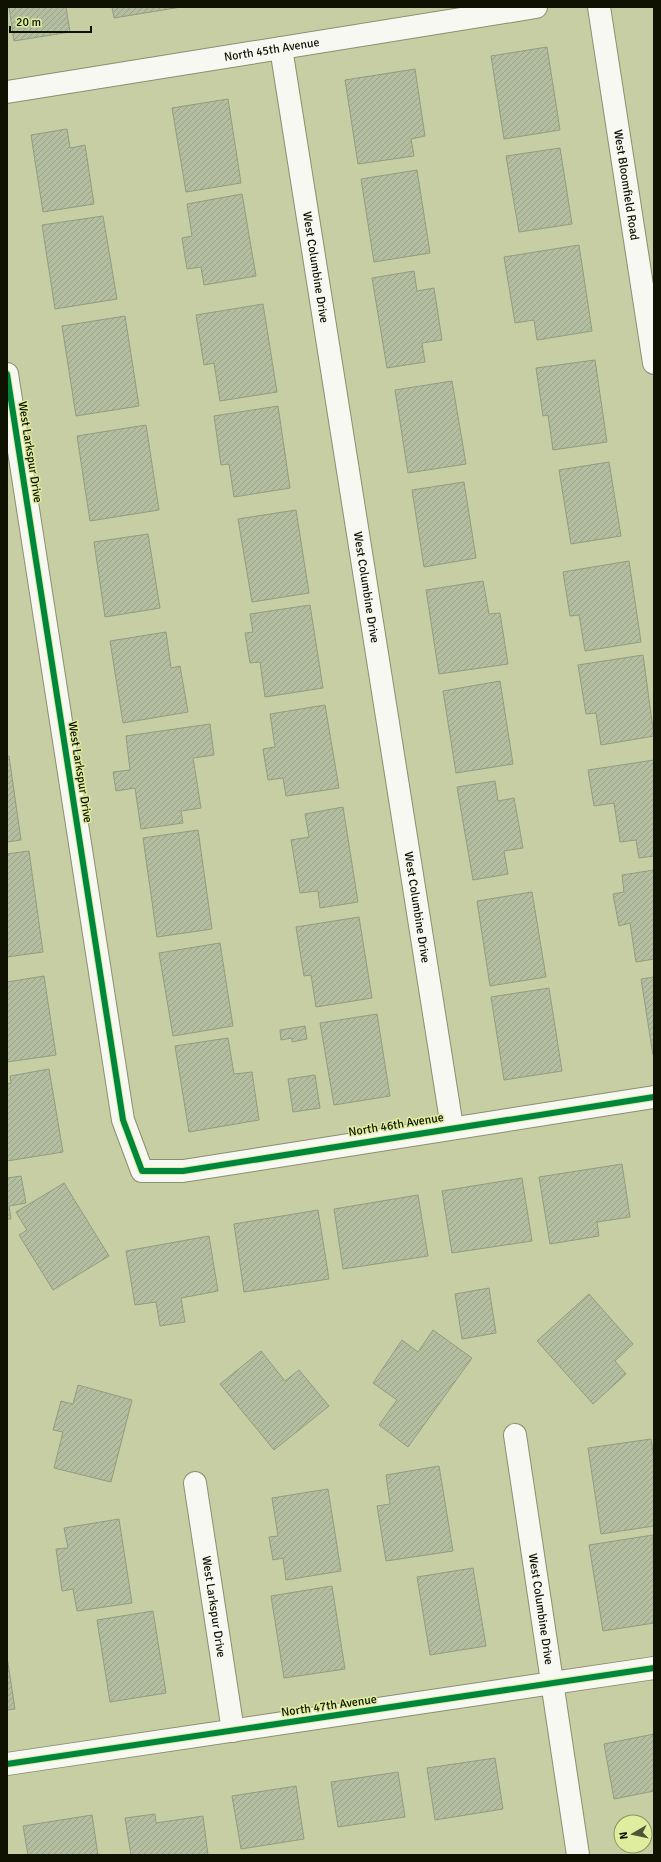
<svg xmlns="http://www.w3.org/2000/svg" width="661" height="1862" font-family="Signika,sans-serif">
	<defs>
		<pattern id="building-hatch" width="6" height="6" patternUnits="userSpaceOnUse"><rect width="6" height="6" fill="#b3bea0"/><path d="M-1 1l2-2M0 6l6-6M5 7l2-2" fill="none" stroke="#99a288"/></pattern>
	</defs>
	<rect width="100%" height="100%" fill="#c7cea4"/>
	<!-- building -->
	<path fill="url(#building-hatch)" stroke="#929d7f" d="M9 7H66L70 32 14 41Z
		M112 7H181L114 18Z
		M547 47 560 130 504 139 491 56Z
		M415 69 425 136 411 139 414 156 358 164 345 80Z
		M228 99 241 183 186 192 172 108Z
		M67 129 70 148 85 145 94 204 43 212 31 135Z
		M560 148 572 224 519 232 506 156Z
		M417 170 430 253 374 262 361 179Z
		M242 194 256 276 204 285 201 267 187 269 182 238 192 236 187 204Z
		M103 216 117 299 55 309 42 225Z
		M579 245 592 331 537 340 534 320 515 323 504 257Z
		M414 271 417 291 434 288 442 340 422 343 425 362 387 368 372 278Z
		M263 304 277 392 220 401 214 363 204 365 196 315Z
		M125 316 139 406 76 416 62 326Z
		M595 360 607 442 553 450 548 415 543 416 536 368Z
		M452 381 466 464 408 473 395 390Z
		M278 406 290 488 234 497 229 464 221 465 214 416Z
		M146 425 159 510 90 521 77 436Z
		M609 462 621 536 571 544 559 470Z
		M464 482 476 558 424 567 412 490Z
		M296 510 309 593 252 602 238 519Z
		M148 534 160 608 105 617 94 542Z
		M629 561 641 642 585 651 579 615 570 616 563 572Z
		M483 581 489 614 500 613 508 664 439 674 426 590Z
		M310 605 323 688 265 697 260 662 250 663 245 633 253 632 250 614Z
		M166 632 171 668 180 666 188 712 123 723 110 641Z
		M643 655 654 736 601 745 596 713 586 714 578 665Z
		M500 681 513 764 456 773 443 691Z
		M325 705 339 788 286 796 283 778 268 780 263 749 275 747 270 714Z
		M210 724 214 755 193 758 201 808 181 811 183 823 141 829 135 788 116 791 113 772 130 770 126 736Z
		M7 756H9L21 840 7 842Z
		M654 760V856L639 858 636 840 620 842 614 803 594 806 588 770Z
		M495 781 498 801 514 798 523 848 504 851 508 874 473 880 457 787Z
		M343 807 358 902 320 908 318 891 300 893 291 840 309 837 305 814Z
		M198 830 212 929 157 937 143 838Z
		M29 851 43 952 7 957V854Z
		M654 870V959L636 962 630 923 619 926 613 894 624 892 622 875Z
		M532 892 546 977 490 986 477 901Z
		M359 917 372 998 316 1007 311 975 304 976 296 927Z
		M220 943 233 1026 173 1036 159 953Z
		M44 976 56 1055 7 1062V982Z
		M654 977V1055H653L641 979Z
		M549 988 562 1071 504 1080 491 997Z
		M377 1014 390 1096 334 1105 320 1023Z
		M305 1026 307 1039 292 1042V1038L281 1040 280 1030Z
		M228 1038 234 1074 252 1072 259 1120 189 1132 175 1046Z
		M49 1069 63 1152 7 1161V1084L11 1083 10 1076Z
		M315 1075 320 1108 293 1112 288 1079Z
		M622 1164 630 1217 597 1222 599 1236 550 1244 539 1177Z
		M21 1176 26 1203 9 1206 11 1219H7V1178Z
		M522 1178 532 1241 452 1253 442 1191Z
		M64 1183 109 1256 53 1290 19 1235 27 1230 16 1212Z
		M418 1195 428 1256 343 1269 334 1209Z
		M318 1210 329 1279 244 1292 234 1224Z
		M209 1236 218 1291 181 1298 185 1322 160 1326 156 1302 135 1305 126 1251Z
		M489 1288 496 1333 462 1339 455 1294Z
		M589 1294 633 1344 615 1361 626 1374 593 1404 537 1341Z
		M433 1330 472 1358 408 1447 379 1425 397 1400 373 1383 402 1340 418 1352Z
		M261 1351 285 1381 299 1370 329 1406 274 1450 220 1384Z
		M78 1385 132 1400 111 1482 54 1468 63 1432 53 1430 61 1401 73 1404Z
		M651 1439 654 1460V1526L601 1534 588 1448Z
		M439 1466 453 1551 386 1561 377 1506 390 1504 386 1475Z
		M328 1489 341 1571 286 1580 283 1558 273 1560 269 1537 278 1536 272 1498Z
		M119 1519 132 1603 77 1611 73 1589 62 1591 56 1549 68 1548 64 1528Z
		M653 1535 654 1623 603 1631 589 1545Z
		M473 1568 486 1646 430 1655 417 1577Z
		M332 1586 345 1669 284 1678 271 1596Z
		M153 1611 166 1693 110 1702 97 1620Z
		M7 1657 15 1709 7 1710Z
		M654 1734V1791L614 1799 604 1744Z
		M495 1758 503 1809 435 1820 427 1768Z
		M398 1772 405 1817 338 1827 331 1782Z
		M296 1786 304 1839 241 1849 232 1796Z
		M155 1814 156 1823 203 1816 208 1855H131L125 1818Z
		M92 1815 98 1855H28L23 1826Z"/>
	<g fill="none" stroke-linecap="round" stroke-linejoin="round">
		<defs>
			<g id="minor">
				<path id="s1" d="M599 7 654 363"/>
				<path id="s2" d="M281 48 452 1127"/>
				<path id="s3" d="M7 92 536 7"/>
				<path d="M7 374 123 1120 142 1171H183L654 1097"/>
				<path id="s4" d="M515 1435 578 1855"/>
				<path id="s5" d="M195 1483 233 1731"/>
				<path d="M7 1764 654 1668"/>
			</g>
		</defs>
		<!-- minor casing -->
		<use href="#minor" stroke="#8a8f6e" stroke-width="24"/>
		<!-- minor -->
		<use href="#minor" stroke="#f7f8f1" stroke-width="22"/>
		<defs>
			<path id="cycleway" d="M7 374 123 1120 142 1171H183L654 1097
				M7 1764 654 1668"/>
		</defs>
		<!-- cycleway casing -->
		<use href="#cycleway" stroke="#dfed9f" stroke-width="8"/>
		<!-- cycleway -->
		<use href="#cycleway" stroke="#00873e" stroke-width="6"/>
	</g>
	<g text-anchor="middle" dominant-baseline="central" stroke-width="3" stroke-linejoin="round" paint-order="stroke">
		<!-- street labels -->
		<g font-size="12" fill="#0f1200" stroke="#dfed9f">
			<text stroke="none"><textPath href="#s3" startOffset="268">North 45th Avenue</textPath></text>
			<text stroke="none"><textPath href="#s1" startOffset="180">West Bloomfield Road</textPath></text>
			<text stroke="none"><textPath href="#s2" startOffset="222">West Columbine Drive</textPath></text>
			<text transform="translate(30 452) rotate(81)">West Larkspur Drive</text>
			<text stroke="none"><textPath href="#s2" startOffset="546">West Columbine Drive</textPath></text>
			<text transform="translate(80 772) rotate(81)">West Larkspur Drive</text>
			<text stroke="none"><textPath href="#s2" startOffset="870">West Columbine Drive</textPath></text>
			<text transform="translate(396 1125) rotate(-9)">North 46th Avenue</text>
			<text stroke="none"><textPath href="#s5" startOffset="125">West Larkspur Drive</textPath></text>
			<text stroke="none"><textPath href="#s4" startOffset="176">West Columbine Drive</textPath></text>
			<text transform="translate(329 1706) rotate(-8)">North 47th Avenue</text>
		</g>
	</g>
	<!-- border -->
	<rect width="661" height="1862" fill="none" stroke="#0f1200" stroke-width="16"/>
	<!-- north arrow -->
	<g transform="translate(633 1834) rotate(261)"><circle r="19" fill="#dfed9f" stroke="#8c955f"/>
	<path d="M0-3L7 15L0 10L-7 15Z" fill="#4f5439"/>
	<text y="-6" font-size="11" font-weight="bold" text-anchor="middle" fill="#0f1200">N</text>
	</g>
	<!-- scale -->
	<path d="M10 26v6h81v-6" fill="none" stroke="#0f1200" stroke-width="2"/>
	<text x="16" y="26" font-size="12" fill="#0f1200" stroke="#dfed9f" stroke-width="3" paint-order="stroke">20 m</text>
</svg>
